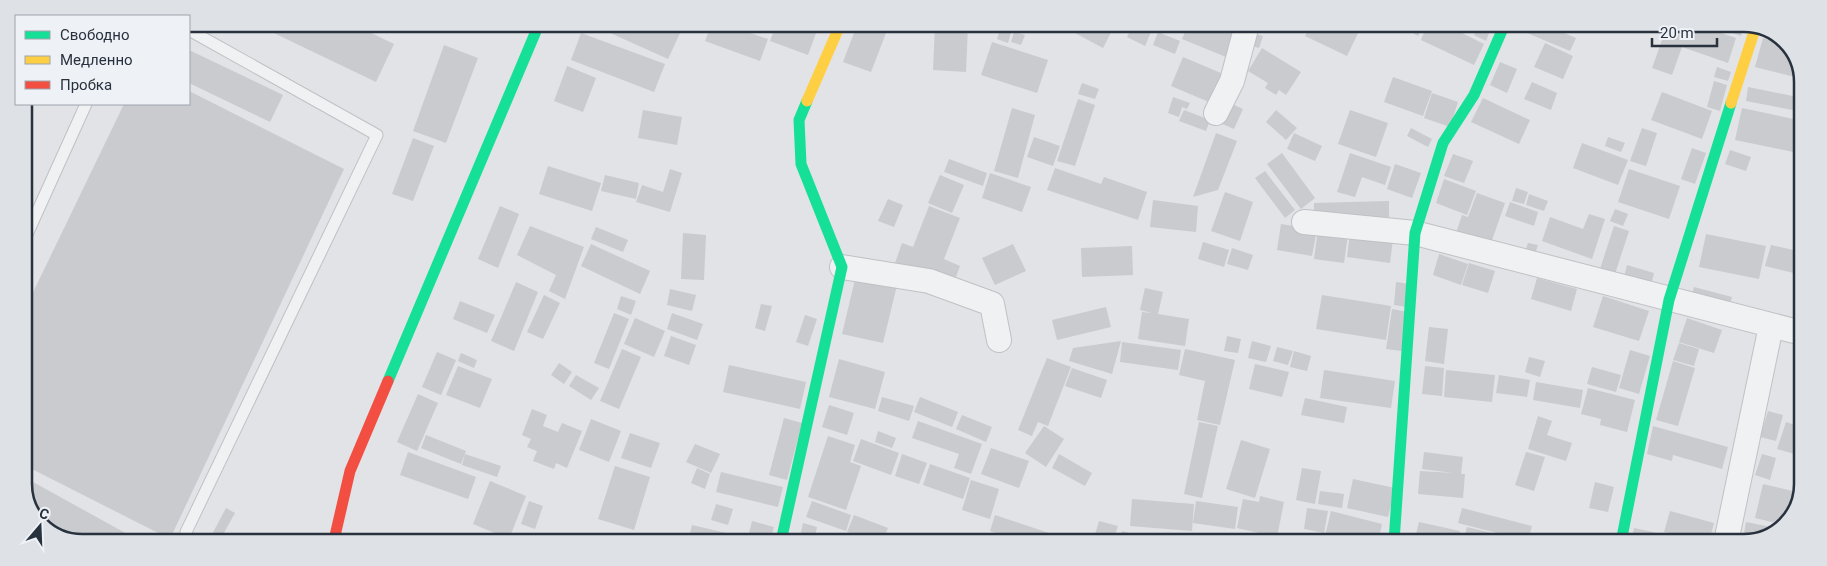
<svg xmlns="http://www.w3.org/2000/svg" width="1827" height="566" font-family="Roboto,sans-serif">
	<rect width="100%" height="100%" fill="#e1e3e6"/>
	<!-- building -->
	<path fill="#c9cbce" d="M255 24H353L394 44 376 82Z
		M611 24H667L681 31 668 59 608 32Z
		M711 25H727L768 39 760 61 705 41Z
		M776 25H819L808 55 770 41Z
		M857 25H865L886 33 871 72 843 62Z
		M894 25H911L910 33 894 32Z
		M935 25H968L966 72 933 70Z
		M1001 25 1012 29 1008 43 997 39Z
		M1060 25H1115L1103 48Z
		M1133 25H1154L1145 46 1127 37Z
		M1188 25H1244L1231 59 1182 39Z
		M1310 25H1362L1347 56 1305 36Z
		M1399 25H1424L1418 36Z
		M1427 25H1446L1484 44 1474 65 1421 40Z
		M1478 25 1491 28 1486 41 1474 35Z
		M1525 26H1548L1576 38 1570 51 1522 31Z
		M1667 26H1700L1736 38 1728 63 1682 47 1672 75 1652 68Z
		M1723 26H1744L1741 36 1722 29Z
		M1014 32 1025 35 1021 45 1011 42Z
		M1158 32 1180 41 1175 54 1153 45Z
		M581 33 665 64 654 92 571 60Z
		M1252 33 1263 36 1259 48 1248 45Z
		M1763 38 1791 47 1803 79 1755 67Z
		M992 42 1048 60 1037 93 981 75Z
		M1545 43 1573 56 1563 79 1534 67Z
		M444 45 478 58 446 143 413 131Z
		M1262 48 1301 72 1286 95 1279 90 1276 95 1265 88 1268 83 1248 71Z
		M189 50 283 95 270 122 189 83Z
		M1183 57 1228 76 1216 105 1171 86Z
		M1500 62 1517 69 1507 93 1490 85Z
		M567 66 596 78 583 112 554 101Z
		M1717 67 1731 72 1728 81 1714 77Z
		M1393 77 1432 91 1423 116 1384 102Z
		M1714 81 1727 85 1720 111 1707 107Z
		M1532 82 1557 93 1551 110 1524 99Z
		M1082 83 1099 89 1095 99 1078 94Z
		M1748 87 1803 98V112L1746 101Z
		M189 91 344 169 170 539 24 465V311L124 104H189Z
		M1662 92 1712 111 1702 139 1651 120Z
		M1432 93 1458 102 1450 127 1424 118Z
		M1173 97 1190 103 1187 109 1182 107 1179 117 1168 113Z
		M1483 98 1530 120 1519 144 1471 122Z
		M1078 99 1095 105 1075 166 1057 161Z
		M1230 103 1243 109 1234 129 1220 123Z
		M1012 108 1035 115 1018 178 994 171Z
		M1742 108 1803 121V154L1735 140Z
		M643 110 682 117 677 145 638 138Z
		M1184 110 1210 120 1206 131 1179 121Z
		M1276 110 1297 128 1286 140 1266 122Z
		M1350 110 1388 123 1376 157 1338 144Z
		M1411 128 1432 139 1428 147 1407 136Z
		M1642 128 1657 133 1646 166 1630 161Z
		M1216 133 1237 141 1218 190 1193 197Z
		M1294 133 1322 146 1315 161 1287 149Z
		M1034 137 1060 146 1053 166 1027 157Z
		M1608 137 1625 143 1621 152 1605 146Z
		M413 138 434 146 413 201 392 194Z
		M1582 143 1628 160 1618 185 1573 168Z
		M1692 148 1706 153 1695 184 1681 179Z
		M1730 150 1751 157 1746 171 1725 164Z
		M1282 153 1315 198 1301 209 1267 164Z
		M1350 153 1391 167 1385 185 1362 177 1355 197 1337 192Z
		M1453 154 1473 161 1464 183 1444 176Z
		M949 159 987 173 983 186 944 172Z
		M1395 164 1421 173 1412 198 1387 189Z
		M548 166 601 183 592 211 539 194Z
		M1055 168 1101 184 1104 177 1147 192 1138 220 1047 190Z
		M670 169 682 173 670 212 636 202 642 185 663 192Z
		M1629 169 1680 186 1669 219 1618 202Z
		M1265 171 1295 210 1285 218 1255 178Z
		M990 173 1031 187 1022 212 982 198Z
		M605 175 639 183 636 199 601 191Z
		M940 175 964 185 952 213 928 203Z
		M1444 179 1476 191 1467 215 1436 203Z
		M1516 188 1528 192 1524 204 1512 201Z
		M1225 192 1253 202 1240 241 1211 231Z
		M1477 193 1505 203 1490 246 1456 233 1462 215 1468 217Z
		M1529 194 1548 201 1544 211 1526 205Z
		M888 199 903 205 894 227 878 221Z
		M1153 200 1198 206 1196 232 1150 227Z
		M1389 201V217L1314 218V203Z
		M1510 202 1538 212 1534 226 1505 216Z
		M500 206 519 214 498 268 478 259Z
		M929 206 960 218 944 259 960 266 953 285 895 263 902 243 913 247Z
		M1615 209 1628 214 1623 226 1610 221Z
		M1589 214 1605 219 1592 259 1542 241 1550 217 1583 229Z
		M1281 224 1317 230 1312 256 1277 250Z
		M530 226 584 247 565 299 549 291 556 275 517 255Z
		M1614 226 1629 231 1615 274 1600 269Z
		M596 227 628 240 623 252 591 239Z
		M1318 230 1348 234 1344 263 1314 259Z
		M683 233 706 235 704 280 681 279Z
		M1350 233 1393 239 1390 263 1347 257Z
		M1706 234 1766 246 1759 279 1699 267Z
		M1203 242 1229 250 1224 267 1198 259Z
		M1528 243 1538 245 1535 254 1525 251Z
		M591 244 650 271 640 294 581 266Z
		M1013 244 1026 271 995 285 982 258Z
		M1771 245 1802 252V275L1765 266Z
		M1132 246 1133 275 1082 277 1081 248Z
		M1232 248 1253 255 1248 270 1227 264Z
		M1439 254 1468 264 1461 285 1433 275Z
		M1469 263 1495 271 1488 293 1462 285Z
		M1627 265 1654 273 1650 289 1623 281Z
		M857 271 898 281 883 343 842 334Z
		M1537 278 1577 289 1571 311 1531 299Z
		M516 282 538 292 514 351 491 341Z
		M1396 282 1410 284 1407 307 1394 305Z
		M1694 287 1732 297 1728 311 1690 301Z
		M1145 288 1163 292 1158 314 1189 319 1185 346 1138 339 1142 312 1152 313 1140 310Z
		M670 289 696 295 692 311 667 305Z
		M544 295 560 303 543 339 527 332Z
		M1322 295 1391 306 1386 340 1316 329Z
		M621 296 636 301 631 315 617 309Z
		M1603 296 1649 311 1639 341 1593 327Z
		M460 301 495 315 487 333 453 319Z
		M761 304 772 306 765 331 755 328Z
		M1106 307 1111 327 1057 340 1052 320Z
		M1392 309 1408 312 1402 351 1386 349Z
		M614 313 629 319 609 369 594 363Z
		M672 313 703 324 697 340 667 329Z
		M805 315 817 319 808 346 796 342Z
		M635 318 665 331 654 357 624 344Z
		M1687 318 1722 330 1714 353 1679 342Z
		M1429 327 1448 329 1444 364 1425 361Z
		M671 336 696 345 689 365 664 356Z
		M1227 336 1241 339 1238 353 1224 351Z
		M1121 341 1112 374 1069 361 1073 348Z
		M1252 341 1271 346 1266 362 1248 358Z
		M1122 342 1181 350 1178 370 1120 362Z
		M1679 343 1699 349 1694 366 1673 360Z
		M1277 347 1293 351 1288 365 1273 361Z
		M622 349 641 357 619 409 600 401Z
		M1185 349 1235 360 1220 425 1197 420 1205 381 1179 375Z
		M1630 350 1650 356 1639 394 1619 388Z
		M1294 351 1311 356 1307 371 1290 367Z
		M437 352 456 360 441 395 422 387Z
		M461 353 477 360 474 368 458 361Z
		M1529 357 1545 361 1540 377 1525 372Z
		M1047 358 1071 367 1048 426 1038 422 1032 436 1018 430Z
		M839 359 885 372 875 409 829 397Z
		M1673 361 1695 368 1678 426 1656 420Z
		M559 363 572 372 564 384 551 375Z
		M1255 364 1289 372 1282 397 1249 389Z
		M729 365 806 382 800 409 723 392Z
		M458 366 492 379 480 408 446 395Z
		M1425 366 1444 368 1442 396 1422 394Z
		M1801 366H1802V389L1795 387Z
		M1592 367 1621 375 1616 392 1587 384Z
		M1072 368 1107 380 1101 398 1065 386Z
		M1324 370 1395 381 1391 408 1320 398Z
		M1446 370 1495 375 1492 402 1444 397Z
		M576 375 599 388 591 400 569 386Z
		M1499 375 1530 380 1527 397 1496 393Z
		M1536 382 1583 390 1580 408 1533 400Z
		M1588 388 1635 400 1627 432 1600 425 1601 419 1581 414Z
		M418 394 438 403 417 451 397 442Z
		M882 397 914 406 909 421 878 411Z
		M920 397 958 412 952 427 914 412Z
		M1305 398 1347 407 1344 423 1301 415Z
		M829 405 854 413 847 435 822 427Z
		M532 409 547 415 543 426 558 432 562 423 582 431 567 468 556 463 554 469 533 461 537 451 527 447 531 439 522 435Z
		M1768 411 1783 415 1776 441 1760 437Z
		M962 415 992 427 986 442 956 429Z
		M1538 416 1552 421 1547 435 1572 443 1566 461 1528 449Z
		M784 418 802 423 787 480 769 475Z
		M591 419 621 431 609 462 579 450Z
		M918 421 982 444 971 474 954 468 959 454 912 438Z
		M1199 422 1218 426 1202 498 1184 494Z
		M1786 422 1801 427V456L1777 449Z
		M1044 426 1064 439 1046 467 1025 453Z
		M1653 426 1728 447 1722 469 1673 455 1672 461 1647 454Z
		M878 431 896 438 892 448 875 442Z
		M630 433 660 443 651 468 621 458Z
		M426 435 466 451 461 464 421 448Z
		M828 436 855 445 850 462 861 466 846 510 808 497Z
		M861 439 899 453 891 475 853 461Z
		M1241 440 1270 449 1255 498 1226 489Z
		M695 444 720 454 711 473 686 462Z
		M991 448 1029 461 1019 488 981 474Z
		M408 452 476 477 468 499 400 475Z
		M1424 452 1463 457 1461 474H1465L1463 498 1418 494 1420 471 1453 473 1422 469Z
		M1526 452 1545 457 1534 491 1515 485Z
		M465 454 501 466 497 477 462 465Z
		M902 454 927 463 919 484 895 476Z
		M1059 454 1092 473 1085 486 1052 468Z
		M1762 454 1776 458 1770 480 1755 475Z
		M930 464 970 478 963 499 923 485Z
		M615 466 650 477 634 530 598 519Z
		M697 468 710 474 705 489 691 483Z
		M1302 468 1321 471 1315 504 1296 500Z
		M721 472 783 487 778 507 716 492Z
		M24 477 138 540H76L37 518 24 488Z
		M1353 479 1395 488 1388 517 1347 508Z
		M971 480 999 489 990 519 962 510Z
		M490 481 526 496 509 539 473 524Z
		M1595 482 1614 487 1608 512 1589 508Z
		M1763 484 1801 493V499L1784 525 1755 518Z
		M1320 491 1344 494 1342 508 1318 504Z
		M1260 496 1284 502 1277 537 1237 528 1243 499 1259 502Z
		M1132 499 1194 504 1192 531 1130 526Z
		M529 501 543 506 535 529 521 524Z
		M812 501 851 515 846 531 806 517Z
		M1196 501 1238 507 1235 529 1193 523Z
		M716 504 733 509 728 525 711 520Z
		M226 508 235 513 220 540H209Z
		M1307 508 1328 511 1324 533 1304 529Z
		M1462 508 1532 526 1528 541 1458 523Z
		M1331 511 1382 524 1378 542H1347L1325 536Z
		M1670 511 1714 523 1709 542 1664 532Z
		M854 515 888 528 883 541H872L847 532Z
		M995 515 1073 541H1019L990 531Z
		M752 521 774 527 770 541H747Z
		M1099 521 1118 526 1113 541H1093Z
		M1419 522 1460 531 1458 542H1414Z
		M1746 522 1781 529 1749 541 1743 539Z
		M803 523 817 527 814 541H799Z
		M692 525 731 534 729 541H688Z
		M1467 527 1524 541V542H1463Z
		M1634 528 1695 541V542H1631Z
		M1122 531 1140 536 1138 541H1118Z"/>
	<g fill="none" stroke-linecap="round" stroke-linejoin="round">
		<defs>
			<path id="lane" d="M189 30 377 135 186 532 189 540
				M24 241 86 104"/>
			<path id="street" d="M1216 113 1232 81 1247 25
				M1304 222 1415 233 1802 333
				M842 267 929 281 992 304 999 340
				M1726 542 1771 326"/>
		</defs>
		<!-- lane casing -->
		<use href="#lane" stroke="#bfc1c4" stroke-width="13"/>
		<!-- street casing -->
		<use href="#street" stroke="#bfc1c4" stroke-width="26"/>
		<!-- lane -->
		<use href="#lane" stroke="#f0f1f2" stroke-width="11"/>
		<!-- street -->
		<use href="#street" stroke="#f0f1f2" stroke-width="24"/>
		<!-- fast -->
		<path stroke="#16e098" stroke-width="11" d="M388 381 539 24
			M781 541 842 267 801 164 799 120 807 101
			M1394 542 1415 233 1443 143 1474 95 1504 26
			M1621 542 1669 300 1731 103"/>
		<!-- slow -->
		<path stroke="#ffcf43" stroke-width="11" d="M807 101 840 25
			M1731 103 1756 26"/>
		<!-- jam -->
		<path stroke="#f24e42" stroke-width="11" d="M334 540 350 471 388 381"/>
	</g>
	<!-- crop -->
	<path d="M0 0H1827V566H0ZM82 32H1744A50 50 0 0 1 1794 82V484A50 50 0 0 1 1744 534H82A50 50 0 0 1 32 484V82A50 50 0 0 1 82 32Z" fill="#dee2e6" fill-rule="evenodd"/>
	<path fill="none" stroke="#28313e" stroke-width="2.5" d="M82 32H1744A50 50 0 0 1 1794 82V484A50 50 0 0 1 1744 534H82A50 50 0 0 1 32 484V82A50 50 0 0 1 82 32Z"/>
	<!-- legend -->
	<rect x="15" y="15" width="175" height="90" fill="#eef1f5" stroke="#9fa4ac"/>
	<rect x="25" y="31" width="25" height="8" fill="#16e098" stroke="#9fa4ac"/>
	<text x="60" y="40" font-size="15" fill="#28313e">Свободно</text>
	<rect x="25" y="56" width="25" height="8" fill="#ffcf43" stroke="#9fa4ac"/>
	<text x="60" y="65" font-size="15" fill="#28313e">Медленно</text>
	<rect x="25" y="81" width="25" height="8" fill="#f24e42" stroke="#9fa4ac"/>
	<text x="60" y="90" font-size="15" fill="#28313e">Пробка</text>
	<!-- north arrow -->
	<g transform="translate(40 526) rotate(19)" stroke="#eef1f5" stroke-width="4" paint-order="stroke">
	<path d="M0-4L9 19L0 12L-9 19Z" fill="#28313e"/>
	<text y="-8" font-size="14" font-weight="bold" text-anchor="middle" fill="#28313e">С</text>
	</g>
	<!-- scale -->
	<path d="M1652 38v8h65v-8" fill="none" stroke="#28313e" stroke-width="2.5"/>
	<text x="1660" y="38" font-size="15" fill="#28313e" stroke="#eef1f5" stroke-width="4" paint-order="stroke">20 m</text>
</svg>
